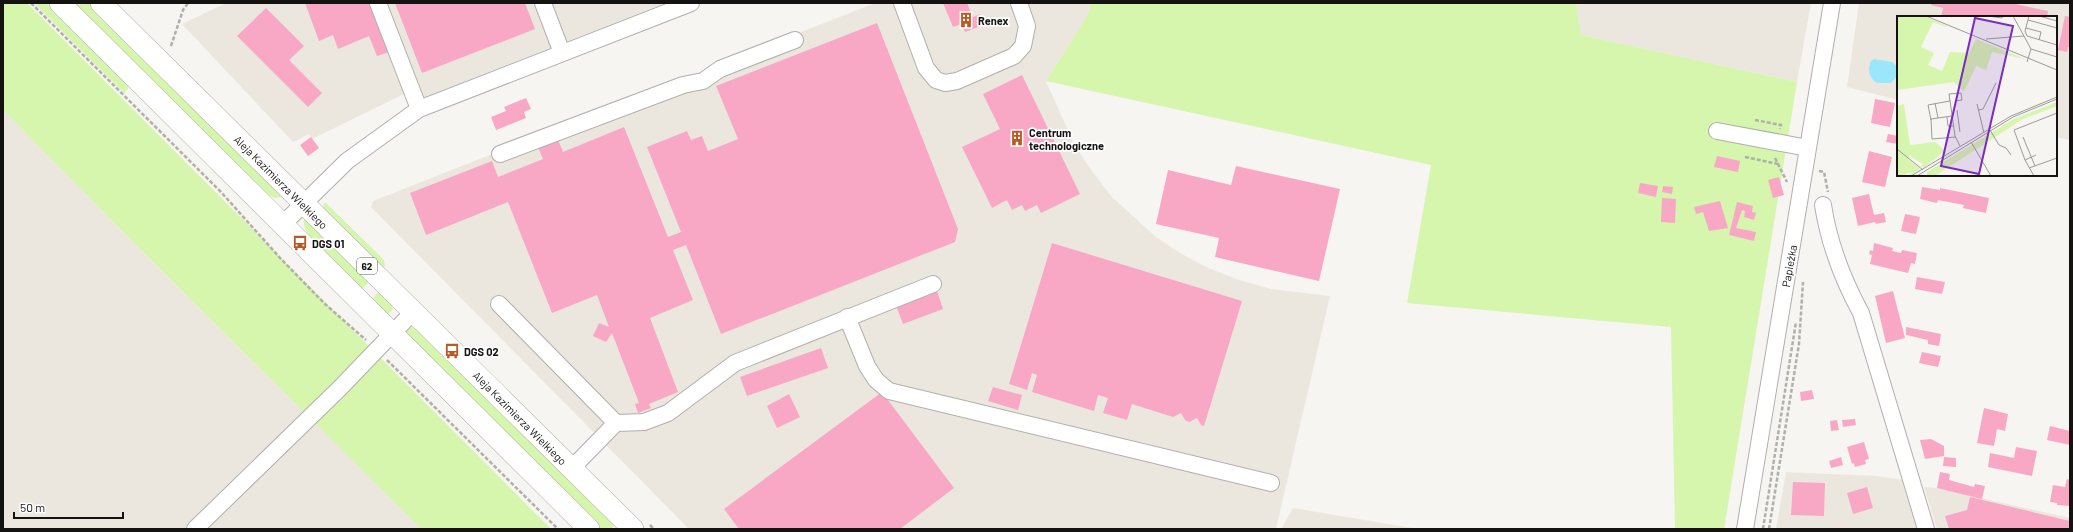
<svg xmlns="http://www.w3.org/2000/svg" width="2073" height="532" font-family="Barlow,sans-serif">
	<rect width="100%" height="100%" fill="#f6f5f2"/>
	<!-- built -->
	<path fill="#ece7de" d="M226 3H371L406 93 312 139 309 134 293 142 182 24Z
		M373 3H665L412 102Z
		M875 3H1091L1088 14 1046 81 1074 144 1091 170 1112 197 1156 237 1180 253 1206 267 1236 279 1271 289 1330 296 1276 529H689L371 207 373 201Z
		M1576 3H1811L1797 82 1581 35Z
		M1859 3H2070V140L2056 137V17H1898V100L1847 87Z
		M3 110 129 238 421 529H3Z
		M1786 472 1877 476 1904 480 1919 529H1776Z
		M1924 487 1937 488 2070 518V529H1937Z
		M1293 508 1418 529H1281Z"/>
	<!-- green -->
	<path fill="#d6f5ad" d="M3 3H27L551 529H421L129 238 3 110Z
		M34 3H46L130 87H128V90H126L125 94Z
		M73 3H90L282 197 275 198 263 193Z
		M1091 3H1576L1581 35 1797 82 1724 529H1675L1671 327 1407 303 1431 165 1046 81 1088 14Z
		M324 203H326L384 260 385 266 382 268 325 212 323 207Z
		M304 219H306L369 282 361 290C347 276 300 239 304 219Z
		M379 291 390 302 393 309 387 316 371 301Z
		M413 327 420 331 611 522 613 526 612 529H602L597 526 406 333V330Z"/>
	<!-- water -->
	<path fill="#9ae6fa" d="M1874 59 1892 62 1898 67V75L1891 83H1877C1869 78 1867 70 1871 61Z"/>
	<!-- building -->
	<path fill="#f8a8c5" d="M305 3H370L389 52 377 56 369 36 338 49 333 35 319 41Z
		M395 3H525L535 29 422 73Z
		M943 3H967L973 17 980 14 984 25 965 32 962 24 953 27Z
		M1932 3H2010L2048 11 2047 17H1941L1943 8 1931 5Z
		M266 8 304 46 289 60 322 93 308 107 237 36Z
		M2065 16 2070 17V47H2068L2067 52 2058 50Z
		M877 23 958 229 955 242 721 334 686 245 673 250 693 300 650 318 678 392 649 404 651 408 638 413 635 404 639 403 612 333 606 342 593 336 599 323 609 327 597 295 552 313 508 202 426 235 410 193 492 161 498 177 543 159 537 145 557 137 563 152 624 127 668 237 681 232 647 147 687 131 691 140 702 136 708 151 738 139 716 86Z
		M1022 75 1080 194 1041 213 1037 205 1025 211 1022 205 1012 210 1007 200 992 208 962 147 1000 129 983 94Z
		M526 98 531 109 524 112 526 118 496 130 491 117 506 111 504 107Z
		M1875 99 1895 103 1890 127 1871 123Z
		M1888 134 1898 136V144L1886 142Z
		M311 137 319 148 308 156 300 145Z
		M1869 151 1892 157 1885 187 1862 182Z
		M1717 156 1740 161 1738 172 1714 167Z
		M1236 166 1340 189 1319 281 1215 257 1219 238 1156 224 1168 170 1231 185Z
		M1779 177 1784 195 1773 198 1768 180Z
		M1640 183 1658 186 1656 197 1638 193Z
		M1663 186 1673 187 1672 194 1662 192Z
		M1922 187 1940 190V188L1989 198 1986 213 1963 208 1964 205 1938 200 1937 203 1920 199Z
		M1869 194 1874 215 1884 213 1886 222 1876 224 1875 222 1858 226 1852 198Z
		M1662 198 1676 199 1675 223 1661 222Z
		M1720 201 1728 228 1709 231 1703 212 1696 214 1694 207Z
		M1737 202 1753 206 1752 212 1756 213 1754 220 1744 217 1745 211 1742 210 1736 228 1756 232 1754 241 1729 235Z
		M1905 214 1920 217 1916 234 1901 231Z
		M1052 243 1242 301 1204 426 1201 425 1197 418 1189 422 1185 420 1181 413 1173 417 1132 404 1127 420 1103 413 1108 398 1098 395 1094 411 1032 392 1037 375 1032 373 1027 390 1009 384Z
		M1874 243 1893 248 1892 251 1901 253 1902 250 1917 253 1915 264 1911 263 1908 273 1870 264 1872 255 1869 254 1870 250 1873 251Z
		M1917 277 1945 282 1942 294 1915 289Z
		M936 288 943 309 903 324 895 303Z
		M1893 291 1905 338 1886 343 1875 296Z
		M1906 327 1941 334 1939 346 1928 344V340L1906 335Z
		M821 348 828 368 747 396 740 377Z
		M1922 352 1941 356 1938 367 1919 363Z
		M993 387 1022 395 1018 410 988 401Z
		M1812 390 1814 399 1801 401 1800 392Z
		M882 392 954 488 900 529H739L724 509Z
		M789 394 800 417 777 428 767 406Z
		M1984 408 2008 414 2005 431 1997 429 1994 446 1977 443Z
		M1855 419 1856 425 1843 427 1842 420Z
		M1837 420 1839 430 1831 431 1830 421Z
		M2050 426 2070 431V445L2047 440Z
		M1931 439 1944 446V456L1925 459 1920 440Z
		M1864 442 1869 459 1865 460 1866 464 1855 467 1854 463 1852 464 1847 447Z
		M2016 447 2037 451 2032 476 1988 467 1990 453 2014 458Z
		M1841 457 1843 465 1831 468 1829 461Z
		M1944 457 1956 458V467L1943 466Z
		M1940 472 1950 474 1949 480 1974 487 1975 484 1985 486 1982 499 1937 488Z
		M2067 479 2070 480V506L2057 505V503L2050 502 2053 485 2065 487Z
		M1793 482 1825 483 1824 516 1791 515Z
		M1867 487 1873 508 1853 514 1847 493Z
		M1970 497 2070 521V529H1949L1945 516 1967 510Z"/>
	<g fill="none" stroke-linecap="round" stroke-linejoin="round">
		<defs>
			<path id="minor" d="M378 3 419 109
				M543 3 562 53
				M902 3 926 68 936 80 945 83 957 81 1014 56 1023 46 1027 26 1019 3
				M1717 131 1808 148
				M500 154 683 85 703 81 720 69 795 40
				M1823 205C1829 244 1842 278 1861 313L1926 529
				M282 225 347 161 419 109 691 3
				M499 304 616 423 644 422 668 413 735 363 933 284
				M847 317 867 366 876 380 889 391 1271 483
				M571 469 616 423
				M195 529 340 388 413 312
				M1745 529 1832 3"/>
			<path id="major" d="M60 3 589 529
				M101 3 633 529"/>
		</defs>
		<!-- minor casing -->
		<use href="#minor" stroke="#b1afad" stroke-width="18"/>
		<!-- major casing -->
		<use href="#major" stroke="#b1afad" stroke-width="22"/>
		<!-- path -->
		<path stroke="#b0afad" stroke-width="2.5" stroke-dasharray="4 2" stroke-linecap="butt" d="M31 3 221 192 281 259 325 304 366 340
			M171 46 183 10 188 3
			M1755 120 1781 125 1780 129
			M1745 157 1778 164
			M1775 158 1787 182
			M1819 171 1824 172 1828 192
			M387 360 558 529
			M650 525 654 529
			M1763 529 1796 322
			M1769 529 1799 344 1803 282"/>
		<!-- minor -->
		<use href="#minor" stroke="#fff" stroke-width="16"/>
		<!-- major -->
		<use href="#major" stroke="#fff" stroke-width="21"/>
	</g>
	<!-- icons -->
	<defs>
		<symbol id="building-bare" viewBox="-9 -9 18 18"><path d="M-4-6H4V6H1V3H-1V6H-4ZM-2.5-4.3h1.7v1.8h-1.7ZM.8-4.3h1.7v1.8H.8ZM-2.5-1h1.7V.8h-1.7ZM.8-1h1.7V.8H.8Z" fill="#bc5822" stroke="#fff" stroke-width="2.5" paint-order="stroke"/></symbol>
		<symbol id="bus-bare" viewBox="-9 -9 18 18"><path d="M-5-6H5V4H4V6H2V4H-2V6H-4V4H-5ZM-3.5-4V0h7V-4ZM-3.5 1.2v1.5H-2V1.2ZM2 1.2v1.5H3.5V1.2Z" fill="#bc5822" stroke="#fff" stroke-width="2.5" paint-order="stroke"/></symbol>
	</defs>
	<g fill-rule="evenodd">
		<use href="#building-bare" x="955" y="9" width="22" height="22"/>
		<use href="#building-bare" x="1006" y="127" width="22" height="22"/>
		<use href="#bus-bare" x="289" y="232" width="22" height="22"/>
		<use href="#bus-bare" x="441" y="340" width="22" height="22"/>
	</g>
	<g text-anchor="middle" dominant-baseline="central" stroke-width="3.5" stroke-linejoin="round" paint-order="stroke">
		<!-- shield labels -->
		<rect fill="#fff" stroke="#5a5a59" stroke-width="1" x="357" y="258" width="20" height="16" rx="3"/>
		<g font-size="10" font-weight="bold" fill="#141312">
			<text x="367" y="266">62</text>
		</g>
		<!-- poi labels -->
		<g font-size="11" font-weight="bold" fill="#141312" stroke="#fff" text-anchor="start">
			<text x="978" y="20">Renex</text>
			<text x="1029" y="132">Centrum<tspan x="1029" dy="13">technologiczne</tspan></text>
			<text x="312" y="243">DGS 01</text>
			<text x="464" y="351">DGS 02</text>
		</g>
		<!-- street labels -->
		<g font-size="11" fill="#141312" stroke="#fff">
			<text transform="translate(281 182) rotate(45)">Aleja Kazimierza Wielkiego</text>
			<text transform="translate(1789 266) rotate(-80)">Papieżka</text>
			<text transform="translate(520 418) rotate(45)">Aleja Kazimierza Wielkiego</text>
		</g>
	</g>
	<!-- overview -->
	<g transform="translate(1897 16)">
		<rect width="160" height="160" fill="#f6f5f2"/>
		<path d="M0 0H27L50 10 49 11 36 6 24 31 37 37 31 49 45 55 53 36 72 37 79 23 128 43 95 36 89 54 79 50 67 76 57 66 0 74ZM160 86V90L126 103 38 160H30V156L117 103ZM7 88 13 129 38 126 48 135 26 152 24 150 26 148 13 140 11 143 23 153 16 158 11 160 16 156 0 160V90Z" fill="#d6f5ad"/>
		<path fill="none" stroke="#9c9b98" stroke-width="1" d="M29 0 160 54M91 0 105 2 106 0M116 0 134 33 130 46M132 0 128 15 130 20 160 29M142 0 160 5M131 4 160 12M129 12 144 16 142 24M89 23 127 20M134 33 160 41M52 78 58 120 63 130M52 78 64 77 65 84 58 85M38 87 41 102M80 88 87 117M60 94 63 116M81 94 86 93 99 67M55 100 34 103 35 123 59 121M50 101 51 110H57M34 104 31 89 53 85M93 114 102 129 109 132 114 139M126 121 138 150M74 126 94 160M0 133 26 154M128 144 139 139M132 152 160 142M14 160 114 100 160 81M20 160 116 101 160 83M137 160 128 144 117 114 160 97"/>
		<path fill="#7b2cbf" fill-opacity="0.15" stroke="#7b2cbf" stroke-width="2" d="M78 2 116 10 82 158 44 150Z"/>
		<rect width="160" height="160" fill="none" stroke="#141312" stroke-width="2"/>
	</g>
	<!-- border -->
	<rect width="2073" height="532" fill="none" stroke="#141312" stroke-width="8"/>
	<!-- scale -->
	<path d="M14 512v6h109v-6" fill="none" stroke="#141312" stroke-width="2"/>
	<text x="20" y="512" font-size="12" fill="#141312" stroke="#ffffff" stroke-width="3" paint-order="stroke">50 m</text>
</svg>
